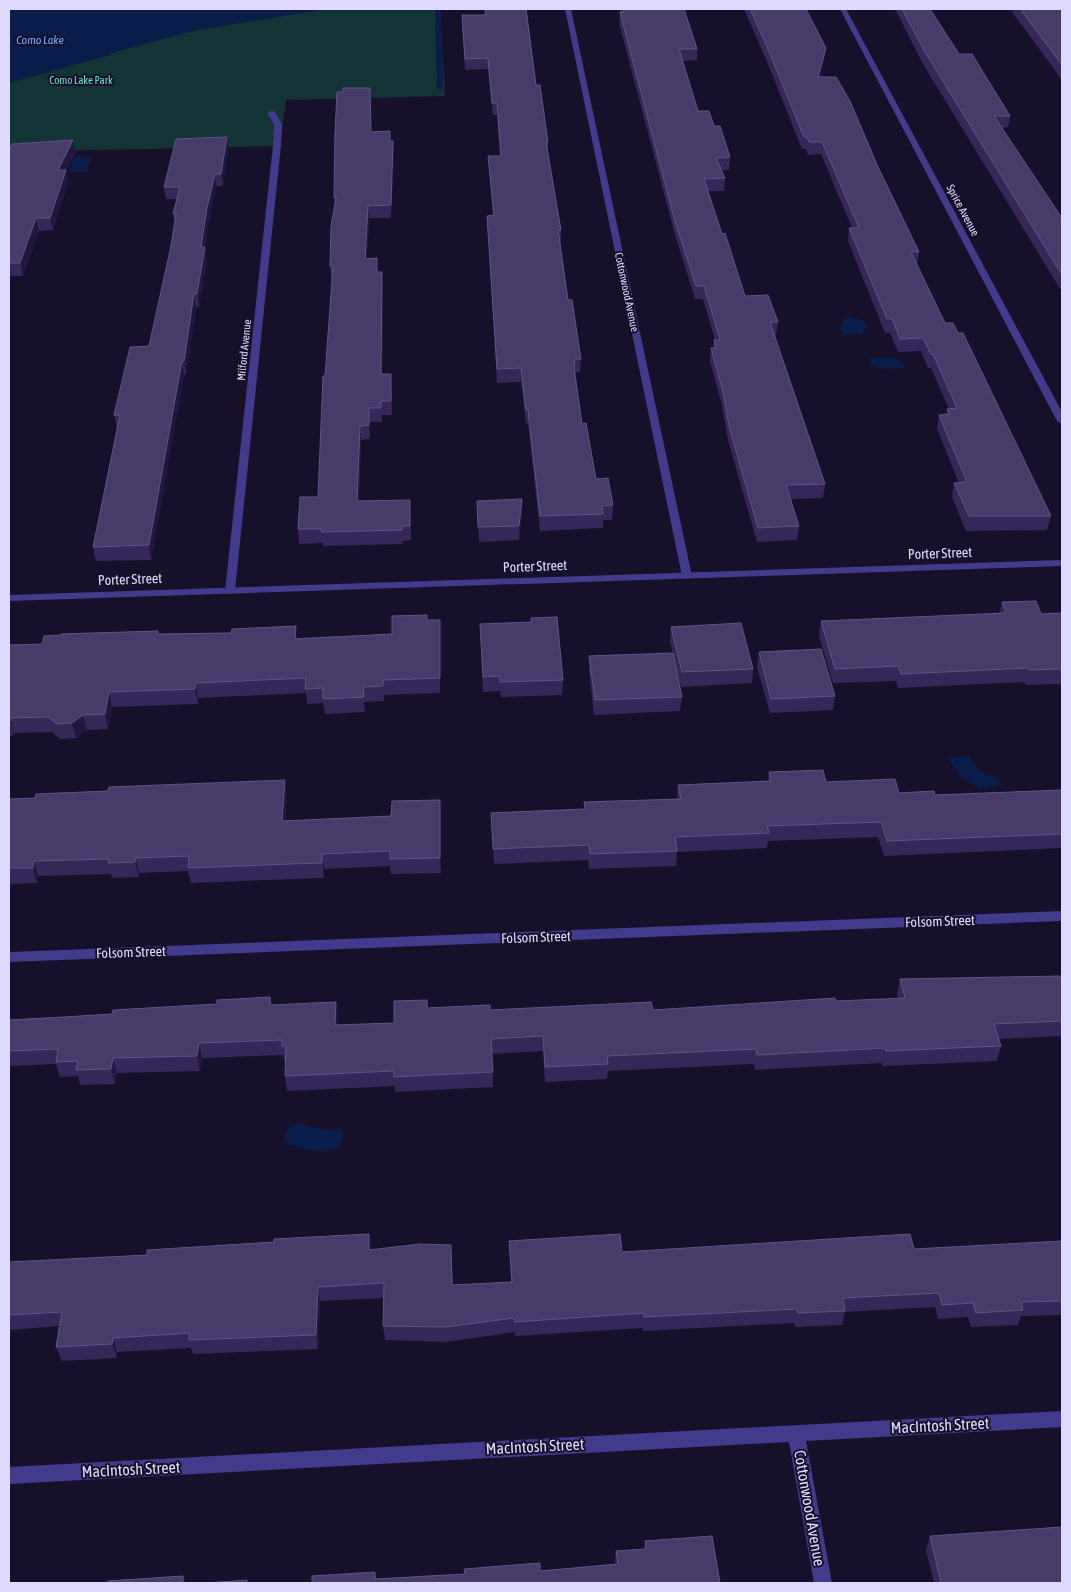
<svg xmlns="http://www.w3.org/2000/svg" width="1071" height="1592" font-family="'Asap Condensed',sans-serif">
	<rect width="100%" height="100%" fill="#16102a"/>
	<!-- green -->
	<path fill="#133334" d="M9 9H440L445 96 286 100 280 146 9 152Z"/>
	<!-- water -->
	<path fill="#091c4a" d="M9 9H327L197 30 118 51 110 55 9 83Z
		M74 157H92L87 172H69Z
		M848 317 862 320 870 326 864 329 863 334H845L840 329 844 319Z
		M874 358H895L905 364 904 367C893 370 879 370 869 364L870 359Z
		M969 755 979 770 998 780 1001 785 980 789 960 776 948 759Z
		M299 1123 319 1129 341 1130 343 1135 341 1146C327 1155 304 1150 289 1145L284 1139 287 1128Z"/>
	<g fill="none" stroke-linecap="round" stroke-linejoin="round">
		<!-- stream -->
		<path fill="#091c4a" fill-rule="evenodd" d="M435 9H441L443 88 440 90 437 88Z"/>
		<!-- minor -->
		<path fill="#423a8a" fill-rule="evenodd" d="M565 9H571L692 576 687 579 682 576Z
			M840 9H846L1062 412V424L1057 421Z
			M271 111H274L282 124 281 145 235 591 230 594 225 591 273 145 274 124 267 113Z
			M1062 911V921L9 962V952Z
			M1062 1411V1427L806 1441 832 1583H814L789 1442 9 1484V1467Z"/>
		<!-- tertiary -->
		<path fill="#423a8a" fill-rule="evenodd" d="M1062 560V566L9 601V595Z"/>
	</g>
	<!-- wall -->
	<path fill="#352859" d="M484 9H526L536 85 548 142V153L561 230V243H560L568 300 581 359 580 372H575L582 424 596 479 613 505 612 520H603V528L540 531 528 423 526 424 521 382 497 383 487 216 493 215 489 169 488 156H500L497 115H493L488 69 465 70 462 26V15H485Z
		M620 9H684L697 49V60L682 61 698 111 714 126 730 157 729 170H721L725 178 724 191H708L722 234 745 296 778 322 776 335H774L825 484 823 498 791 499 799 526 797 540 757 542 728 440 722 405 710 361 711 348H713L714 340H715L703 299H695L674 231 619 23 620 12H621Z
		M744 9H806L824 60 820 77 878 167 919 252 917 265 945 323 1051 516 1047 530 966 531 952 497 954 483H959L937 429 939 415H946L947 409H949L931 368H928L921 351 898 352 890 333H885L848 241 849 228H852L821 154 808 155 806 149H802L766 59Z
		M895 9H930L959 54 1010 116 1008 127 1002 128 1062 218V292L923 64Z
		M1010 9H1062V80Z
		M371 99V132L390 131V141H393L394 153 391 218H369L367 258 377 272 383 285 382 374H391L392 415H382V422H370V439L361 440 359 501 410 500 411 540 402 541 403 544 323 546V543L299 544 298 529 318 497 332 279H331L330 266 335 205 334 198Z
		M73 140 75 152 66 171 68 182 53 230 39 231 23 276H9V152Z
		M228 150 223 186H216L209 220 205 247 207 260 199 307H196L186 375H184L151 560 96 561 93 547 117 428 114 415 149 346 171 246 175 225 173 214 177 199H166L164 187Z
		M522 499V513L519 540 479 542 477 501Z
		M1002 602 1041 614 1062 613V684L1026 685 1024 682 898 688 896 681 833 683 819 636 821 621 999 614Z
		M427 620 440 635V693L384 695V701L364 702 365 712 325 714 323 703 307 704 306 693 198 698V704L112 707 108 729 87 730 76 738 60 739 52 732 14 733V735L9 736V645L42 644 159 634 297 638 392 634Z
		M480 624 563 680 562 695 501 697 500 691 483 692Z
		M671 627 753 669 752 683 681 687 673 654 682 697 680 711 594 715 589 671V656L673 653 670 641Z
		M759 652 835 696 833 710 770 713 757 667Z
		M769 772 826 782 899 793 935 795 1062 790V848L884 856 878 837 768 841 767 848 677 852 676 866 589 869 588 860 494 864 491 813 584 809V802L677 799 678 785 768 781Z
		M287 795 285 821 391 816 440 800 441 873 391 874 390 866 324 869V878L293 879 191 883 188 871 139 873V877L112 878 111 874 38 876 37 883 9 884V799Z
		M1062 976V1036L998 1039 1001 1046 997 1061 882 1066V1063L755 1070 754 1064 608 1071 607 1079 545 1082 543 1051 492 1054 493 1087 395 1092V1086L287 1091 285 1076V1061H284L283 1055 202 1058 200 1071 117 1073 115 1084 80 1085 78 1076 60 1077 56 1064 9 1066V1020L64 1017 112 1014 217 1004 270 997 272 1005 336 1002 338 1017V1025L394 1023 427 1000 428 1008 490 1010H653L836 1001 898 999 897 994 900 979Z
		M509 1241 622 1252 914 1249 1062 1241V1315L1021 1316 1018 1325 971 1327 968 1317 938 1319 935 1307 845 1312 842 1325 795 1327 794 1323 643 1331V1328L515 1336V1332L446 1342 385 1340 383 1326V1298L320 1301 318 1349 193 1354 191 1348 117 1352V1358L62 1361 56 1347 59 1326 9 1330V1262L371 1250 451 1245 453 1285 511 1282Z
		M930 1536 1062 1583H934L926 1550Z
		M645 1541 720 1583H312L375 1572 376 1579 540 1571 615 1564 616 1551 644 1549Z"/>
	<!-- shaded-wall -->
	<path fill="#21173e" d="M826 48 824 60 817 89 818 77Z
		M227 137 228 150 223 186 221 174Z
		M73 140 75 152 66 171 68 182 53 230 50 218 58 170Z
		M393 141 394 153 391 218V205Z
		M215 174 216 186 209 220 204 253 205 247 207 260 199 307 197 294 201 247 207 208Z
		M368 206 369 218 366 271 365 259Z
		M36 218 39 231 23 276 20 263Z
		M382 272 383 285 382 388 381 374Z
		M194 294 196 307 186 375 184 361Z
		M182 361 184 375 151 560 149 545Z
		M369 408 370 422V439L369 425Z
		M360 426 361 440 358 516 357 501Z
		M522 499V513L519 540V526Z
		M296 626 298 641 295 639Z
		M196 683 198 698V704L195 689Z
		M109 692 112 707 108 729 105 714Z
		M83 715 87 730 76 738 72 723Z
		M10 718 14 733V735L10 721Z
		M285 780 287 795 284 836 282 821Z
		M440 800 441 815V873L440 858Z
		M322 854 324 869V878L322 863Z
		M136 858 139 873V877L135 862Z
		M34 861 38 876 37 883 33 868Z
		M336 1002 338 1017 337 1040 335 1025Z
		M199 1043 202 1058 200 1071 197 1056Z
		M113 1058 117 1073 115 1084 111 1069Z
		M369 1234 371 1249V1265L369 1250Z
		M318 1287 320 1301 318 1349 316 1335Z
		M113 1338 117 1352V1358L112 1344Z
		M183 1576 186 1583H183Z"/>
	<!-- building -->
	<path fill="#473b6a" stroke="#5f5482" d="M485 9H526L536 85H540L548 142H546L561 230H558L568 300H572L581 359H575L574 367 582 424 586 423 596 479 608 478 613 505 602 506 603 514 540 516 528 410H526L521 368 497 369 487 216 494 215 488 156H501L497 103H492L488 58 465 59 462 15H486Z
		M623 9H684L697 49H679L698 111H709L714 126H720L730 157 716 158 725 178 704 179 722 234 725 233 745 296 768 295 778 322H770L825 484 786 485 799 526 758 528 729 426 723 392 711 348H716L714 340H720L704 286H696L674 218 620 12H624Z
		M750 9H806L826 48 818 77H836L850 101 878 167 919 252H911L945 323H953L958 333H963L1051 516H969L954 483 967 482 939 415 950 414 947 409 957 408 933 354H931L923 338 900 339 892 319H887L849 228H859L822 142H809L807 137H804L767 47Z
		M902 9H930L959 54H972L1010 116H994L1062 218V275L925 52Z
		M1020 9H1062V65Z
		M343 88H370L371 132 390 131V141H393L391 205 368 206 365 259 377 258V272H382L381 374H391V401H381V408H369V425L360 426 357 501 410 500V526H402V530L321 532 322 529H298L300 497H318L323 376H325L333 266H330L331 226 336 198H334L335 132 337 92H343Z
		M227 137 221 174H215L207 208 201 247H205L197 294H194L184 361H182L149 545 93 547 120 415H114L130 347 149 346 171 246 176 214H173L180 187H164L176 139Z
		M73 140 58 170H66L50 218H36L20 263H9V152L12 144Z
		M522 499 519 526 478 527 477 501Z
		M1036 601 1041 614 1062 613V669L1029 670 1028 668 901 674 898 666 835 669 821 621 1006 613 1002 602Z
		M427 615V620H440V678L383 680V686L363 687 364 697 323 699V688L305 689 306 678 196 683 195 689 109 692 105 714 83 715 72 723 57 724 48 717 10 718V721H9V645L42 644 44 636 61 635V634L158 631V634L231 633 232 629 296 626 295 639 392 634V616Z
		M557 617 563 680 500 682V676L483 677 480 624 531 622V618Z
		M741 623 753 669 682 672 671 627Z
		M821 649 835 696 771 699 759 652Z
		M673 653 682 697 595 700 589 656Z
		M823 770 826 782 895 779 899 793 934 791 935 795 1062 790V834L887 841 881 822 767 826 769 833 675 837 677 851 590 854 589 845 493 849 491 813 585 809 584 802 681 799 678 785 771 781 769 772Z
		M285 780 282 821 391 816 392 801 440 800V858L390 859V851L322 854V863L291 864 188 868 189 856 136 858 135 862 108 863 109 859 34 861 33 868H9V799L35 798 36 794 108 791 109 787Z
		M1062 976V1021L994 1024 1001 1046 886 1051 885 1048 757 1055 756 1049 607 1056 608 1064 545 1067 543 1036 491 1039 493 1072 394 1077V1071L285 1076 286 1046H282V1040L199 1043 197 1056 113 1058 111 1069 76 1070 78 1061 56 1062 58 1049 9 1051V1020L64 1017 112 1014 113 1010 217 1004V1000L270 997V1005L336 1002 335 1025 394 1023V1001L427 1000V1008L490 1005V1010L651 1002 653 1010 835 998 836 1001 905 998 900 979Z
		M369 1234V1250L420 1244 451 1245 452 1285 512 1282 509 1241 620 1234 622 1252 910 1234 914 1249 1062 1241V1301L1021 1302 1023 1310 976 1313 973 1303 942 1305 939 1293 843 1298 845 1311 798 1313 797 1309 644 1317V1313L515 1322 514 1318 445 1327 383 1326 384 1283 318 1287 316 1335 189 1340 190 1333 113 1338 112 1344 56 1347 62 1312 9 1315V1262L147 1255V1250L274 1242V1239Z
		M1062 1527V1583H941L930 1536Z
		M712 1536 720 1583H312V1576L375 1572V1579L465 1574 464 1569 540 1563V1571L618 1564 616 1551 646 1549 645 1541Z
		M183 1576V1583H108V1581Z
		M247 1580V1583H206Z"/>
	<g text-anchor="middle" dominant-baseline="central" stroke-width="4" stroke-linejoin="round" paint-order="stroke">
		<!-- far-park labels -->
		<g font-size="11" fill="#60e4cc" stroke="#16102a">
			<text x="81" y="80">Como Lake Park</text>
		</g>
		<!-- far-street labels -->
		<g font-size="11" fill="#e0d9ff" stroke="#16102a">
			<text transform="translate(963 210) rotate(62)">Sprice Avenue</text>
			<text transform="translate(627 292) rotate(78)">Cottonwood Avenue</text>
			<text transform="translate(244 350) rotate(-84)">Milford Avenue</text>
		</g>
		<!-- far-water labels -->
		<g font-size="12" font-style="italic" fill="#67aeff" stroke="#16102a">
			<text x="40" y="40">Como Lake</text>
		</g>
		<!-- street labels -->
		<g font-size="14" fill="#e0d9ff" stroke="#16102a">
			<text transform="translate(940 553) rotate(-2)">Porter Street</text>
			<text transform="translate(535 566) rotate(-2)">Porter Street</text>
			<text transform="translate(130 579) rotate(-2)">Porter Street</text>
			<text transform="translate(940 921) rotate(-2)">Folsom Street</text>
			<text transform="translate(536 937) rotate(-2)">Folsom Street</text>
			<text transform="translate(131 952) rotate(-2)">Folsom Street</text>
		</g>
		<!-- near-street labels -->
		<g font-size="16" fill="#e0d9ff" stroke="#16102a">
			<text transform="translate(940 1425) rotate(-3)">MacIntosh Street</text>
			<text transform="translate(535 1446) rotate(-3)">MacIntosh Street</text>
			<text transform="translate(131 1469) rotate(-3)">MacIntosh Street</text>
			<text transform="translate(810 1508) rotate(80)">Cottonwood Avenue</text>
		</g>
	</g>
	<!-- border -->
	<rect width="1071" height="1592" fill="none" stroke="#e0d9ff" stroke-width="20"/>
</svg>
